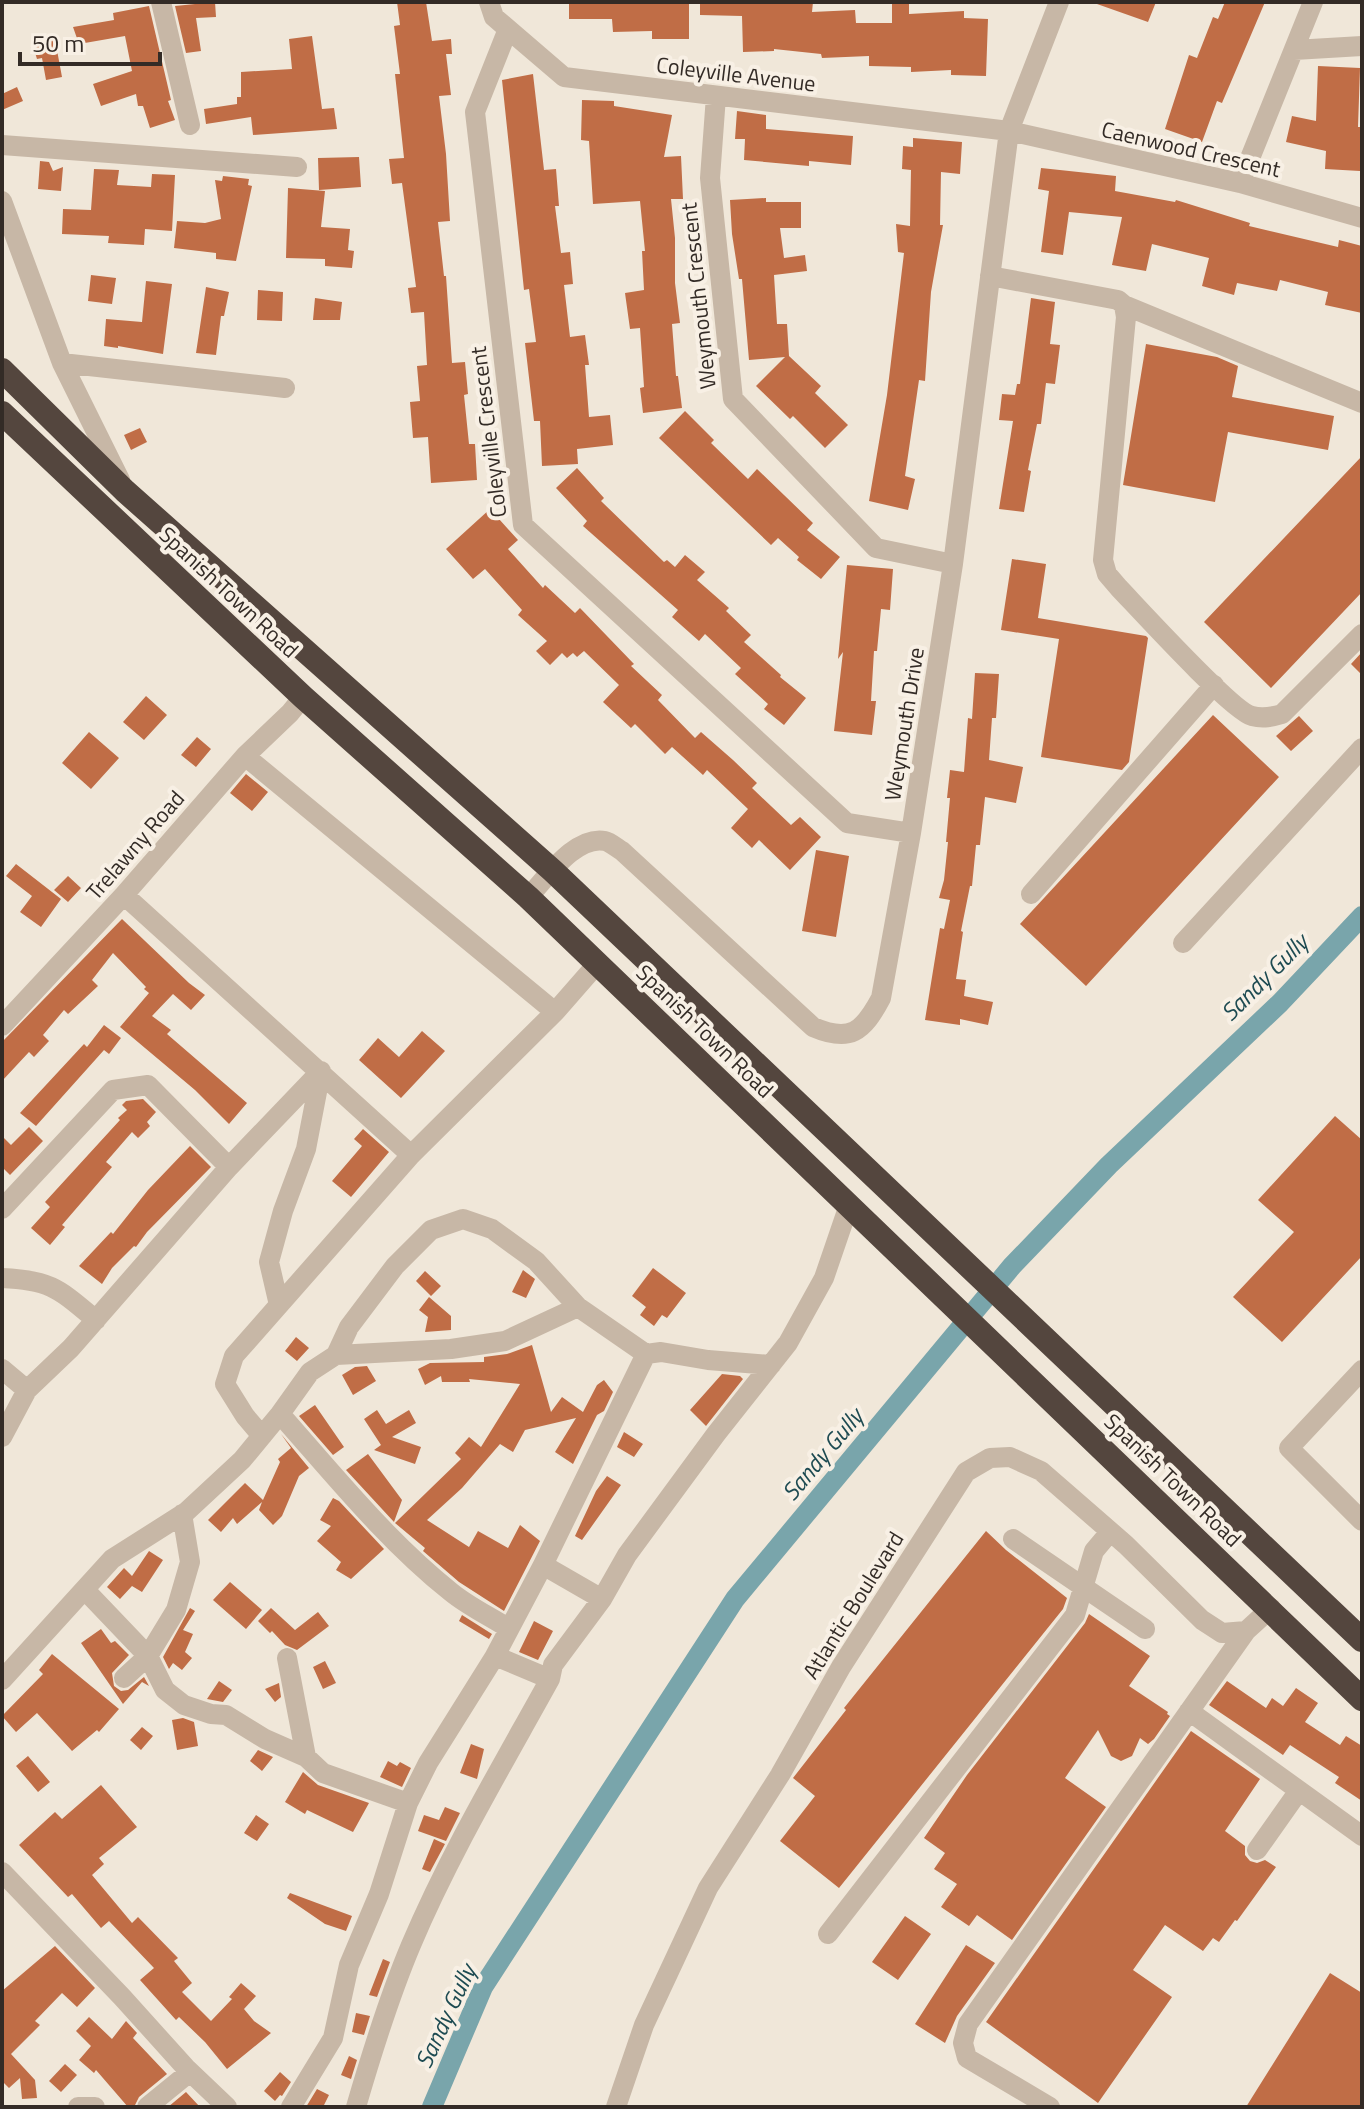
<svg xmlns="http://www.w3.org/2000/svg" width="1364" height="2109" font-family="'Titillium Web',sans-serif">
	<rect width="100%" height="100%" fill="#f0e7d9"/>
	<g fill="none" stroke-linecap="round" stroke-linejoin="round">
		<!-- canal -->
		<path stroke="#79a5ab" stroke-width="20" d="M432 2107 483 1987 735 1599 1012 1266 1109 1165 1280 1003 1362 916"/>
	</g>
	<!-- building -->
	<path fill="#c06d46" d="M215 2 216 17 196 18 201 51 186 53 175 6Z
		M397 2H426L432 41 451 39 452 54H446L451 95 439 96 446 154 450 221 438 222 444 276H446L452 363 465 362 468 394 464 395 469 444H475L477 480 431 483 428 437 413 438 410 402 420 401 417 366 427 365 424 312 411 313 408 288 416 287 402 183 392 184 389 159 404 158 395 74H400L394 26 400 25Z
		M569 2H689V39H652V31L613 32 612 19H569Z
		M700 2H813L812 12 855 10 856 23H892V2H909V14L964 11V18L988 19 986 76 951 75V70L911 72V67L869 66V56L822 58 821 54 774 49V51L743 52 742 16 700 15Z
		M1097 2H1156L1148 22 1097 4Z
		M1225 2H1265L1222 103 1217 101 1202 142 1165 129 1189 55 1197 58 1213 17 1218 19Z
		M149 6 171 100 168 101 175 120 150 128 143 106H138L136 94 101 106 93 84 132 71 125 36 79 44 73 27 114 20 113 13Z
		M54 34 62 77 46 80 42 58 37 59 31 40Z
		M312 36 322 109 334 108 337 129 253 135 251 117 206 124 204 109 237 104V97H241V72L292 69 289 39Z
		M1318 66 1360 68 1358 127H1362L1360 171 1325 169 1326 151 1286 142 1292 116 1316 121Z
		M533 74 544 170 556 169 559 206H555L561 253 570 252 573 284 564 285 570 337 585 335 589 365H585L589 417 610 415 613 445 577 449 578 464 542 466 540 421H534L525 343 536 342 529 289 524 290 502 80Z
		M17 87 23 101 2 110V94Z
		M582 100 614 101V106L672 115 664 157 681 156 683 199H671L675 238V283L680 323 672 324 676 376H678L682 408 643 413 640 388 644 387 640 328 630 329 625 293 644 290 642 251H645L640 201 593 204 589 141 581 140Z
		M737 111 766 115V129L853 136 851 165 809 161V166L744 160 745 139H735Z
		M913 138 962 142 960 174 941 172 940 225H943L931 292 925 381 919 380 905 476 915 479 908 510 869 501 887 395 904 253 898 252 896 224 910 226 911 170 902 169 903 146 913 147Z
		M359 157 361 187 319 190 318 158Z
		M40 161 49 162 53 171 63 167 61 191 38 189Z
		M1041 168 1116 176 1115 191 1175 202 1176 200 1250 223 1249 226 1338 247 1339 240 1362 246V313L1325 305 1328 292 1280 280 1277 291 1237 283 1234 295 1202 286 1209 258 1152 244 1146 271 1112 265 1122 217 1069 212 1063 255 1041 252 1049 191 1038 189Z
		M94 169 119 170 117 185 151 187 152 174 175 175 172 231 145 229 144 245 108 243 109 236 62 234 63 209 91 210Z
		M223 176 249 179 248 185 252 186 236 261 216 259V253L174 248 177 221 205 223 221 219 215 180 222 181Z
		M288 188 325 191 321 227 350 229 348 250 354 251 352 268 325 266V259L286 258Z
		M766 198V202H801V228H780L784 258 805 255 807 271 774 275 777 324H787L789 356 821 386 815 393 848 425 825 448 793 416 790 419 756 386 785 357 749 360 742 279H739L732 234 730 200Z
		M91 275 116 278 112 304 88 301Z
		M146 281 172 284 163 354 118 346V348L104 346 106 319 142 322Z
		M206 287 229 292 224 316H221L216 355 196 353Z
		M258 290 283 292 282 321 257 320Z
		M315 298 342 302 340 320H313Z
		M1031 298 1055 302 1050 344 1060 345 1055 384 1046 383 1041 424H1037L1028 470 1031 471 1024 512 999 509 1013 421 999 420 1002 394 1015 395 1017 384H1020Z
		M1146 344 1217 357 1238 366 1232 397 1334 416 1328 450 1228 432 1215 502 1123 485Z
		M685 411 714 440 711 443 748 479 757 469 813 523 807 530 840 557 821 579 797 560 799 557 778 538 771 545 659 438Z
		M140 428 147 442 131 450 124 435Z
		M1362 456V592L1271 688 1204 622Z
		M577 468 604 498 601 501 664 562 667 560 675 567 685 555 705 572 697 580 729 608 726 611 751 635 744 642 781 675 780 677 806 698 784 725 764 709 768 704 735 674 741 668 705 634 699 641 672 617 678 610 583 526 587 521 556 488Z
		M490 509 518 540 508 549 543 588 545 585 575 613 580 608 634 664 631 666 662 695 658 700 695 738 701 732 733 760 757 783 752 788 791 825 800 817 821 837 790 870 759 840 752 848 731 828 748 809 707 770 703 775 672 747 665 754 635 724 631 728 603 702 619 685 584 651 577 657 573 653 567 658 562 653 550 665 536 651 547 641 518 615 522 610 485 569 473 579 446 549Z
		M1012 559 1046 564 1038 618 1146 636 1148 638 1129 762 1122 770 1041 757 1059 639 1001 630Z
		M847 565 893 569 890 610 881 609 877 651H874L871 701H876L872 735 834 731 843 652 838 659Z
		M1362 652V675L1351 664Z
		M975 673 999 674 996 718H992L989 760 1023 767 1016 803 985 797 980 845H976L972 886H970L961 931 963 932 956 979 966 980 964 996 993 1002 988 1025 960 1019V1025L925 1020 940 928 944 929 950 900 939 898 944 880 948 842H946L950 798H947L950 770 964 772 968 718 972 719Z
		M146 696 167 715 144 740 123 722Z
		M1213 715 1279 777 1086 986 1020 924Z
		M1299 716 1313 731 1291 751 1276 736Z
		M89 732 119 758 91 789 62 763Z
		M197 737 211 749 196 767 181 755Z
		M246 774 268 792 252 811 230 793Z
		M816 850 849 856 836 937 802 931Z
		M16 864 61 899 41 927 20 912 32 896 6 876Z
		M68 876 81 888 68 902 54 890Z
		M122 919 189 983 205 995 191 1010 173 994 152 1016 171 1030 167 1034 247 1103 229 1124 195 1090 120 1027 149 993 144 989 146 987 113 953 92 980 98 986 68 1014 64 1010 43 1035 49 1041 34 1057 29 1052 2 1081V1042Z
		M104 1025 121 1038 109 1054 104 1050 36 1126 20 1113 84 1044 87 1047Z
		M422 1031 445 1051 401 1098 359 1060 378 1038 399 1057Z
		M143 1099 156 1112 147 1122 150 1126 138 1138 132 1132 106 1162 112 1167 62 1225 65 1227 50 1245 31 1228 50 1207 45 1202 120 1120 118 1118 127 1110 122 1105 126 1101Z
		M1335 1116 1362 1140V1256L1282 1342 1233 1297 1294 1232 1258 1200Z
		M29 1127 43 1141 10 1175 2 1167V1136L11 1145Z
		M363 1129 389 1152 351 1197 332 1181 362 1146 354 1139Z
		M190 1146 211 1167 147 1232 136 1247 134 1246 112 1268 102 1284 79 1266 111 1232 113 1234 148 1190Z
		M653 1268 686 1293 667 1318 662 1315 654 1326 640 1315 646 1307 632 1296Z
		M523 1270 535 1279 526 1298 512 1292Z
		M425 1271 441 1286 431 1296 416 1281Z
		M429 1297 451 1316V1330L425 1332 428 1317 419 1310Z
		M296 1337 309 1348 297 1361 285 1351Z
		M532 1345 551 1412 562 1397 583 1412 597 1385 604 1380 613 1392 604 1411 597 1415 573 1464 555 1452 576 1418 525 1430 513 1452 500 1444 462 1488 427 1520 469 1547 478 1531 508 1548 520 1525 540 1541 504 1611 459 1582 423 1551 425 1548 395 1523 461 1459 455 1453 469 1437 481 1447 520 1384 469 1379 470 1382H442L441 1376 425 1385 418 1369 430 1363 484 1362V1357L507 1354Z
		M367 1366 376 1381 353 1395 342 1375 355 1367Z
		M722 1374 740 1376 743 1379 706 1426 690 1410Z
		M315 1405 344 1447 333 1455 299 1416Z
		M377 1410 386 1424 409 1410 416 1423 392 1437 421 1447 415 1464 374 1450 381 1445 364 1419Z
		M624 1432 643 1444 634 1457 617 1447Z
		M281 1434 309 1468 299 1476 282 1516 273 1525 259 1510 262 1502 237 1524 233 1518 221 1532 208 1520 245 1483 263 1500 280 1462 278 1459 291 1448Z
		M368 1454 402 1500 394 1522 346 1470Z
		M607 1476 621 1485 582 1540 575 1536 596 1491Z
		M333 1498 339 1501 384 1549 351 1579 336 1570 341 1562 317 1541 331 1526 320 1520Z
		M986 1531 1006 1550 1067 1598 1063 1609 839 1888 780 1841 815 1796 793 1778 846 1710 844 1708Z
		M149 1551 163 1560 142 1592 132 1586 120 1599 107 1587 124 1568 132 1576Z
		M230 1582 262 1610 246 1629 213 1600Z
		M190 1608 195 1611 183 1630 193 1634 185 1652 192 1658 182 1670 173 1663 169 1669 163 1657Z
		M271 1608 295 1630 318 1612 329 1626 297 1650 285 1645 272 1631 270 1633 258 1621Z
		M1089 1614 1150 1656 1129 1686 1168 1712 1167 1714 1170 1716 1154 1739 1148 1744 1140 1738 1132 1756 1121 1761 1111 1756 1098 1730 1065 1778 1106 1807 1012 1940 977 1915 969 1926 941 1907 957 1884 934 1869 945 1853 924 1838 967 1775 1085 1623Z
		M462 1615 492 1634 489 1639 459 1621Z
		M534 1621 553 1631 538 1660 519 1652Z
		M101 1629 111 1643 115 1641 129 1655 112 1673 114 1686 121 1691 128 1690 144 1677 149 1686 142 1682 123 1704 81 1643Z
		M52 1654 119 1709 99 1732 97 1730 72 1751 37 1713 16 1732 2 1716 43 1674 39 1670Z
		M325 1661 336 1683 323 1689 313 1667Z
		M219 1681 232 1690 223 1702 207 1699Z
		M1227 1681 1266 1708 1272 1698 1283 1706 1296 1688 1318 1703 1305 1722 1340 1745 1346 1736 1362 1746V1801L1335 1783 1339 1777 1290 1745 1283 1755 1209 1705Z
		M279 1683 281 1697 275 1702 265 1689Z
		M183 1718 194 1722 198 1746 177 1750 172 1720Z
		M142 1727 153 1736 141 1750 130 1740Z
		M1191 1731 1260 1779 1225 1831 1245 1846V1855L1250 1861 1257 1863 1265 1860 1276 1867 1237 1921 1235 1920 1219 1942 1213 1938 1203 1951 1165 1925 1133 1970 1172 1997 1098 2103 986 2022Z
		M471 1744 484 1749 477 1779 460 1773Z
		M258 1750 273 1757 262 1771 250 1761Z
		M28 1756 50 1782 38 1792 16 1766Z
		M388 1761 397 1766 400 1762 411 1768 402 1787 380 1777Z
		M303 1772 318 1785 369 1803 353 1832 307 1810 305 1814 285 1802Z
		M101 1785 137 1827 99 1858 104 1864 92 1875 132 1923 138 1917 178 1958 174 1961 192 1983 182 1992 211 2021 232 1999 229 1997 241 1983 256 1996 244 2009 254 2021 271 2033 227 2069 205 2042 179 2017 176 2020 140 1980 154 1968 109 1921 101 1928 72 1894 68 1897 19 1845 55 1812 62 1819Z
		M445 1807 460 1813 446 1841 418 1831 424 1815 439 1820Z
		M256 1815 269 1824 257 1841 244 1833Z
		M434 1839 445 1844 430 1872 422 1869Z
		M290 1893 352 1916 346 1931 325 1924 287 1898Z
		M905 1916 931 1934 898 1980 872 1962Z
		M966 1945 995 1963 957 2016 945 2043 915 2024Z
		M55 1946 95 1988 77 2007 62 1993 35 2021 40 2025 11 2054 35 2080 37 2098 22 2099 20 2078 9 2088 2 2081V1991Z
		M383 1959 390 1962 377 1997 369 1995Z
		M1330 1973 1362 1993V2107H1246Z
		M356 2013 370 2016 364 2035 352 2032Z
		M89 2017 112 2039 126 2021 137 2033 133 2038 167 2074 139 2097 134 2107H128L96 2070 94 2073 79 2060 91 2046 76 2031Z
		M349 2056 357 2060 351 2079 341 2075Z
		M65 2064 77 2075 61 2092 49 2081Z
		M280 2072 291 2082 282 2096 280 2095 275 2101 264 2091Z
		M317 2089 329 2095 323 2107H306Z
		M186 2092 200 2107H168Z"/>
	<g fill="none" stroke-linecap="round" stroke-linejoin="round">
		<!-- minor -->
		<path stroke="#c7b7a6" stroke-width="20" d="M161 2 190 125
			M489 2 494 17 564 77 1009 131 1240 183 1362 218
			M508 29 475 112 523 525 847 823 911 833
			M1294 50 1362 46
			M716 96 710 178 733 399 876 548 953 564
			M2 145 297 167
			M1240 183 1313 2
			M2 201 62 363 120 480
			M990 276 1118 300 1124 305 1126 317 1103 560 1107 574 1119 588C1140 610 1232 711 1252 716 1263 719 1272 717 1282 714L1362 634
			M1124 305 1362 403
			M62 363 285 388
			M245 756 555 1012
			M1031 894 1214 685
			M124 895 411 1155
			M528 897C546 879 575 835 605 841 610 842 617 848 622 851L813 1027C850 1043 863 1032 881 998L911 833 953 564 1009 131 1059 2
			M1183 943 1362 748
			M2 1026 124 895 245 756 290 713 303 697
			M2 1209 113 1090 148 1085 229 1167
			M2 1278C51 1280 59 1289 96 1320
			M279 1305 269 1262 283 1211 306 1149 321 1071
			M336 1355 349 1327 395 1266 431 1230 463 1219 492 1229 536 1261 578 1307 646 1354 661 1352 708 1360 771 1365
			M2 1369 27 1390 71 1348 229 1167 321 1071
			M1362 1370 1289 1448 1362 1521
			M280 1414C334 1475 387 1541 451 1592 468 1606 489 1616 508 1628
			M262 1436 245 1416 225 1384 234 1356 411 1155 555 1012 597 964
			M2 1437 27 1390
			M1013 1539 1145 1629
			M543 1565 646 1354
			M85 1590 148 1656 165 1690 184 1705 211 1714 226 1715 265 1739 306 1757
			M287 1658 306 1757 323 1773 408 1803
			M124 1678 148 1656 176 1610 190 1562 182 1514
			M550 1679 495 1656 543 1565 602 1599
			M2 1680 112 1559 186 1512 242 1460 280 1414 310 1372 336 1355 451 1349 505 1341 578 1307
			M1189 1711 1362 1836
			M1257 1850 1298 1792
			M2 1872 122 1997 186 2068 227 2107
			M828 1934 1075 1615 1094 1551 1110 1532
			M78 2107H95
			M147 2107 190 2072
			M291 2107 333 2038 349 1965 379 1894 408 1803 428 1763 495 1656
			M356 2107C372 2052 389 1997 411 1945 450 1853 502 1766 550 1679L553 1665 602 1599 627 1555 716 1434 788 1343 824 1278 849 1205
			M616 2107 644 2025 708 1888 780 1775 841 1667 966 1472 990 1458 1010 1457 1041 1471 1126 1545 1202 1620 1222 1633 1246 1631 1271 1608
			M1050 2107 967 2058 963 2043 968 2024 1246 1631"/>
		<!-- highway -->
		<path stroke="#54463e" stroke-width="24" d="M2 370 125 491 553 871 1362 1640
			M2 413 303 697 528 897 1362 1699"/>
	</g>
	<g text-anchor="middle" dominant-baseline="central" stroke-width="8" stroke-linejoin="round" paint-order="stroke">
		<!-- street labels -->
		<g font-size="22" fill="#332b26" stroke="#f8f0e5">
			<text transform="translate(736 74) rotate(7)">Coleyville Avenue</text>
			<text transform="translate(1191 149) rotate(13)">Caenwood Crescent</text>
			<text transform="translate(698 296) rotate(-96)">Weymouth Crescent</text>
			<text transform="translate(488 432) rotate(-97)">Coleyville Crescent</text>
			<text transform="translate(229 592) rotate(43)">Spanish Town Road</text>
			<text transform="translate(904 724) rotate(-81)">Weymouth Drive</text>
			<text transform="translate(135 845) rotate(-49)">Trelawny Road</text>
			<text transform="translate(705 1031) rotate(44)">Spanish Town Road</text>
			<text transform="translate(1173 1480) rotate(44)">Spanish Town Road</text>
			<text transform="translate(853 1605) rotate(-58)">Atlantic Boulevard</text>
		</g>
		<!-- water labels -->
		<g font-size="24" font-style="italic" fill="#1e4b52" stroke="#f8f0e5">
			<text transform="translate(1264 977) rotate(-45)">Sandy Gully</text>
			<text transform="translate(822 1454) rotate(-50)">Sandy Gully</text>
			<text transform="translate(445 2016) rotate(-65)">Sandy Gully</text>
		</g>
	</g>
	<!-- border -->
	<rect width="1364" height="2109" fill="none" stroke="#332b26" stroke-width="8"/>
	<!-- scale -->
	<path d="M20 52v12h140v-12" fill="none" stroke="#332b26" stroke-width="4"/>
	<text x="32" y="52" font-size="24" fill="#332b26" stroke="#f8f0e5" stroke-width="6" paint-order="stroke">50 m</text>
</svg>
